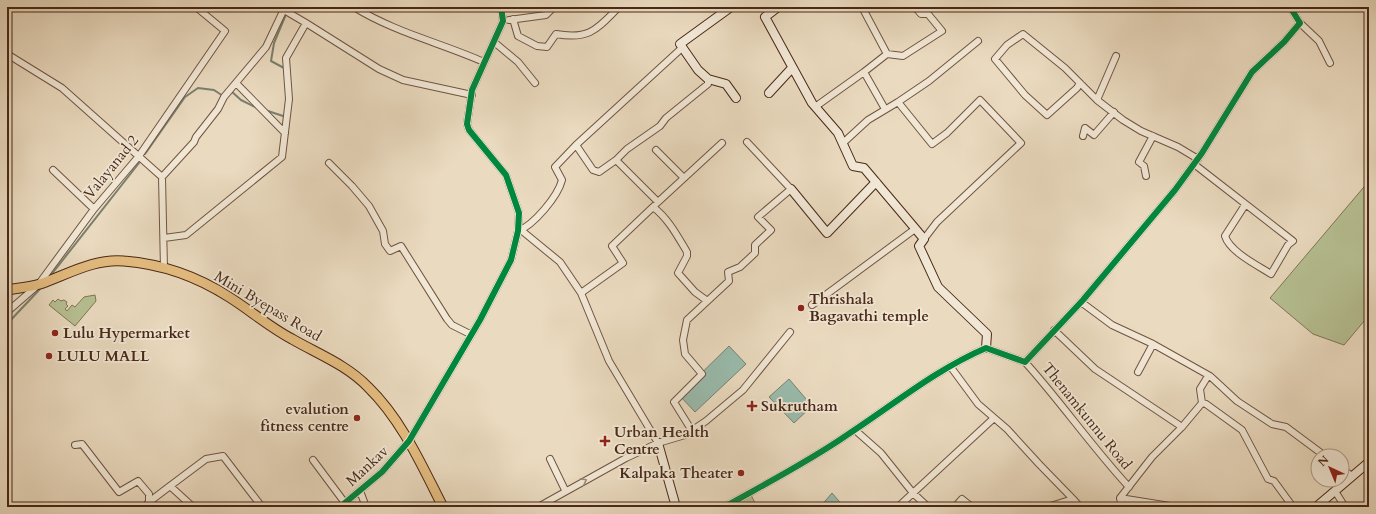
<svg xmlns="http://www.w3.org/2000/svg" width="1376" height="514" font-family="Cardo,serif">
	<rect width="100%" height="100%" fill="#eadabf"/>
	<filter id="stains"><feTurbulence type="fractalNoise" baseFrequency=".005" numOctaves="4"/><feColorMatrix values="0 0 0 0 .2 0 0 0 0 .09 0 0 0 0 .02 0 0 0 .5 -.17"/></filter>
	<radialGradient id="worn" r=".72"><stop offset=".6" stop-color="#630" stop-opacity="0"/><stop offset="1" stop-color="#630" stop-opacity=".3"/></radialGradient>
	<!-- green -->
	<path fill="#b6c092" stroke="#807454" d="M1369 181V323L1365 320 1344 345 1313 334 1270 298Z
		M95 295 96 301 75 326 49 305 53 300 55 302 58 299 61 301 64 300 67 302 66 304 68 306 65 309 67 311 72 305 75 307 84 297Z
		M751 495 757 507H730Z"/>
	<!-- water -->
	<path fill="#99bbac" stroke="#798070" d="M729 346 746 364 695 412 679 395Z
		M789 379 812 406 794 423 769 397Z
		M832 493 844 507H820Z"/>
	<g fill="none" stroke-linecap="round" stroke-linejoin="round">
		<!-- stream -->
		<path stroke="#798070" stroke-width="2" d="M284 68 271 61 274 43 289 7
			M231 91 241 100 257 108
			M265 110 283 116
			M145 154 185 97 198 88 214 90 223 96
			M51 275 139 163
			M7 324 40 289"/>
		<defs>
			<path id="street" d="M354 7C394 32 441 43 484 62
				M717 7 725 11
				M862 7 887 54
				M284 10 306 23
				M513 19 518 36 537 46 547 47 556 34C590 40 597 29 619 7
				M509 20 546 15 554 7
				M1300 23 1319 41 1330 63
				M494 42 518 62 535 83
				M7 54 62 88 162 177 164 269
				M236 83 285 133
				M1080 83 1077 88 1047 115 1025 95 995 59 1007 45 1023 34 1065 68 1097 100 1123 120 1141 131 1178 147 1198 159
				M1097 100 1116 56
				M898 102 929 81 978 41
				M815 107 864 72
				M885 109 864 72 887 54 903 56 942 31 928 14H921L915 7
				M1083 136 1085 128 1094 135 1114 112
				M843 143 868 120 898 102 932 144 947 133 980 100 1021 143 937 222 924 239
				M576 145 683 47
				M656 150 684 178
				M329 163 352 186 369 206 383 231 385 244 390 251 401 246 447 319 452 325 470 334
				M1194 164 1293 241 1288 245 1271 274C1257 265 1230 252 1225 236L1245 205
				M53 170 94 209
				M1146 176 1144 166 1139 162 1153 136
				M162 177 194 142 196 137 218 109 224 97 266 47 285 7
				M658 202 722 143
				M521 230 560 262 581 293 609 361 658 443
				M518 231C534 225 558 196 562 180L555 167 576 145 593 170 599 172 616 160
				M164 238 186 235 282 157 289 99 286 58 306 23 379 69 403 80 472 95
				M581 293 623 263 612 246 653 207
				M706 300 695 292 678 273 687 256V252C678 237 668 218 653 207L658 202 616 160 627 149 660 126 666 118 708 84V79
				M1081 302 1112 325 1153 344 1210 376 1237 401 1272 424 1286 427 1325 456
				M812 305 915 229
				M7 312 38 285 94 209 139 156 225 31 196 7
				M1054 330 1095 369 1182 427 1152 457 1120 498 1122 507
				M1025 362C1061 402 1092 447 1129 487
				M950 366 978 404 1007 429 1039 464 1073 499 1047 507
				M1138 372 1153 344
				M1202 403 1200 389 1208 376
				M1182 427 1202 403 1206 404 1242 430 1268 479 1274 481 1293 507
				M855 430 881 453 913 493 994 418
				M692 431 674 402 702 374 685 354 683 340 687 320 729 281 728 272 740 267 755 253V245L771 230 758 217 791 189 747 142
				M75 445 82 444 119 492 138 481 149 494V502L144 507
				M550 459 565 490
				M313 460 345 503
				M1342 469 1352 476
				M170 486 206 459 223 456 262 507
				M360 491 366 507
				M1335 491 1345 507
				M1120 498 1176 507
				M1073 499 1080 507
				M149 502 170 486 193 507
				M340 507 382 472 409 441 480 320 511 260 518 231 519 213 506 175 469 130 467 124 472 90 503 21 501 7
				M538 507 626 458 658 443 685 435 706 421 743 390 790 332
				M724 507C765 484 808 462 847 435 893 405 935 370 986 348L1025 362 1083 300 1175 190 1202 153 1252 72 1284 42 1300 23 1290 7
				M898 507 913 493 928 507
				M955 507 962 499 972 507"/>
			<path id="secondary" d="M731 7 680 44 698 70 708 79 726 84 736 98
				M778 7 765 17 812 103 838 133 853 166 864 168 924 239 919 246 938 287 987 334 986 348
				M769 93 792 68
				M791 189 827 233 876 182
				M658 443 676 507
				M1316 507 1369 462"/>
			<path id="primary" d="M7 290C18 288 30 287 40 284 66 275 95 258 124 261 161 264 198 277 229 297 250 310 269 327 292 339 318 354 347 365 368 387 402 420 422 466 443 507"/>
		</defs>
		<!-- street casing -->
		<use href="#street" stroke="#715441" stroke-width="8"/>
		<!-- secondary casing -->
		<use href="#secondary" stroke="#492817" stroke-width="10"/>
		<!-- primary casing -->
		<use href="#primary" stroke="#492817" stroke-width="11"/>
		<!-- street -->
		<use href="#street" stroke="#f1e7d5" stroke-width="6"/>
		<!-- secondary -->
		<use href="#secondary" stroke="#f1e7d5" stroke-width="8"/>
		<!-- primary -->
		<use href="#primary" stroke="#e5bd80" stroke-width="9"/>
		<defs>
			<path id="cycleway" d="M340 507 382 472 409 441 480 320 511 260 518 231 519 213 506 175 469 130 467 124 472 90 503 21 501 7
				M724 507C765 484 808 462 847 435 893 405 935 370 986 348L1025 362 1083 300 1175 190 1202 153 1252 72 1284 42 1300 23 1290 7"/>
		</defs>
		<!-- cycleway casing -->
		<use href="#cycleway" stroke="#f1e7d5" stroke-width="8"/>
		<!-- cycleway -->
		<use href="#cycleway" stroke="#00873e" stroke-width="6"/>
	</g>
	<!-- one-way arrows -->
	<defs><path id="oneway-chevron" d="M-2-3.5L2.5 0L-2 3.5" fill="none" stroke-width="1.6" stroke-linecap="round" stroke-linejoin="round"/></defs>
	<use stroke="#9d8876" href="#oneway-chevron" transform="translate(584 481) rotate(-28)"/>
	<!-- markers -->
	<g fill="#8f2418" stroke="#f1e7d5" stroke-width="1.5">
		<circle cx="801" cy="308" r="4"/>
		<circle cx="55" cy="333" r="4"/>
		<circle cx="49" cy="356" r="4"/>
		<path d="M750 400h4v4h4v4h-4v4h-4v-4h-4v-4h4z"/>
		<circle cx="357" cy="418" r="4"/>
		<path d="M603 435h4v4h4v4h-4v4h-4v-4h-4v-4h4z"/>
		<circle cx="741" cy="473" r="4"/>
	</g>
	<g text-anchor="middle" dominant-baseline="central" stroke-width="3.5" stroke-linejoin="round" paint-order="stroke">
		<!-- street labels -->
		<g font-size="15" fill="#492817" stroke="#f1e7d5">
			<text transform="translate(111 167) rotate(-51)">Valayanad 2</text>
			<text transform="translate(268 306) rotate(31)">Mini Byepass Road</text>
			<text transform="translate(1087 416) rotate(51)">Thenamkunnu Road</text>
			<text transform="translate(367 466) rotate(-43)">Mankav</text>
		</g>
		<!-- poi labels -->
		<g font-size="15" font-weight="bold" fill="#492817" stroke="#f1e7d5" text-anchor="start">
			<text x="809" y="299">Thrishala<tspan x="809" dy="17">Bagavathi temple</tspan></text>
			<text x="63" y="333">Lulu Hypermarket</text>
			<text x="57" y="356">LULU MALL</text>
			<text x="761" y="406">Sukrutham</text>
			<text x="349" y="409" text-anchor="end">evalution<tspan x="349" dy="17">fitness centre</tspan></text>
			<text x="614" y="432">Urban Health<tspan x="614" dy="17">Centre</tspan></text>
			<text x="733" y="473" text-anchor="end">Kalpaka Theater</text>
		</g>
	</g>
	<!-- margin -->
	<rect width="1376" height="514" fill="none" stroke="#eadabf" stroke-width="24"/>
	<rect x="8" y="8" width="1360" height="498" fill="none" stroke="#492817" stroke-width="2"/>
	<rect x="12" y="12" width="1352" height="490" fill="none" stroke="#492817"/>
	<!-- north arrow -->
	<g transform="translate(1330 468) rotate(316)"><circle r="19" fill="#f1e7d5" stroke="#ae9b89"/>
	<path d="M0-3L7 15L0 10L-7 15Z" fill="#8f2418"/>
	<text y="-6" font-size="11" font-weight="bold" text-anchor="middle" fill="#492817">N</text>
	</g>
	<rect width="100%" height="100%" filter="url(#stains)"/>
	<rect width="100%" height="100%" fill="url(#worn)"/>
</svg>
